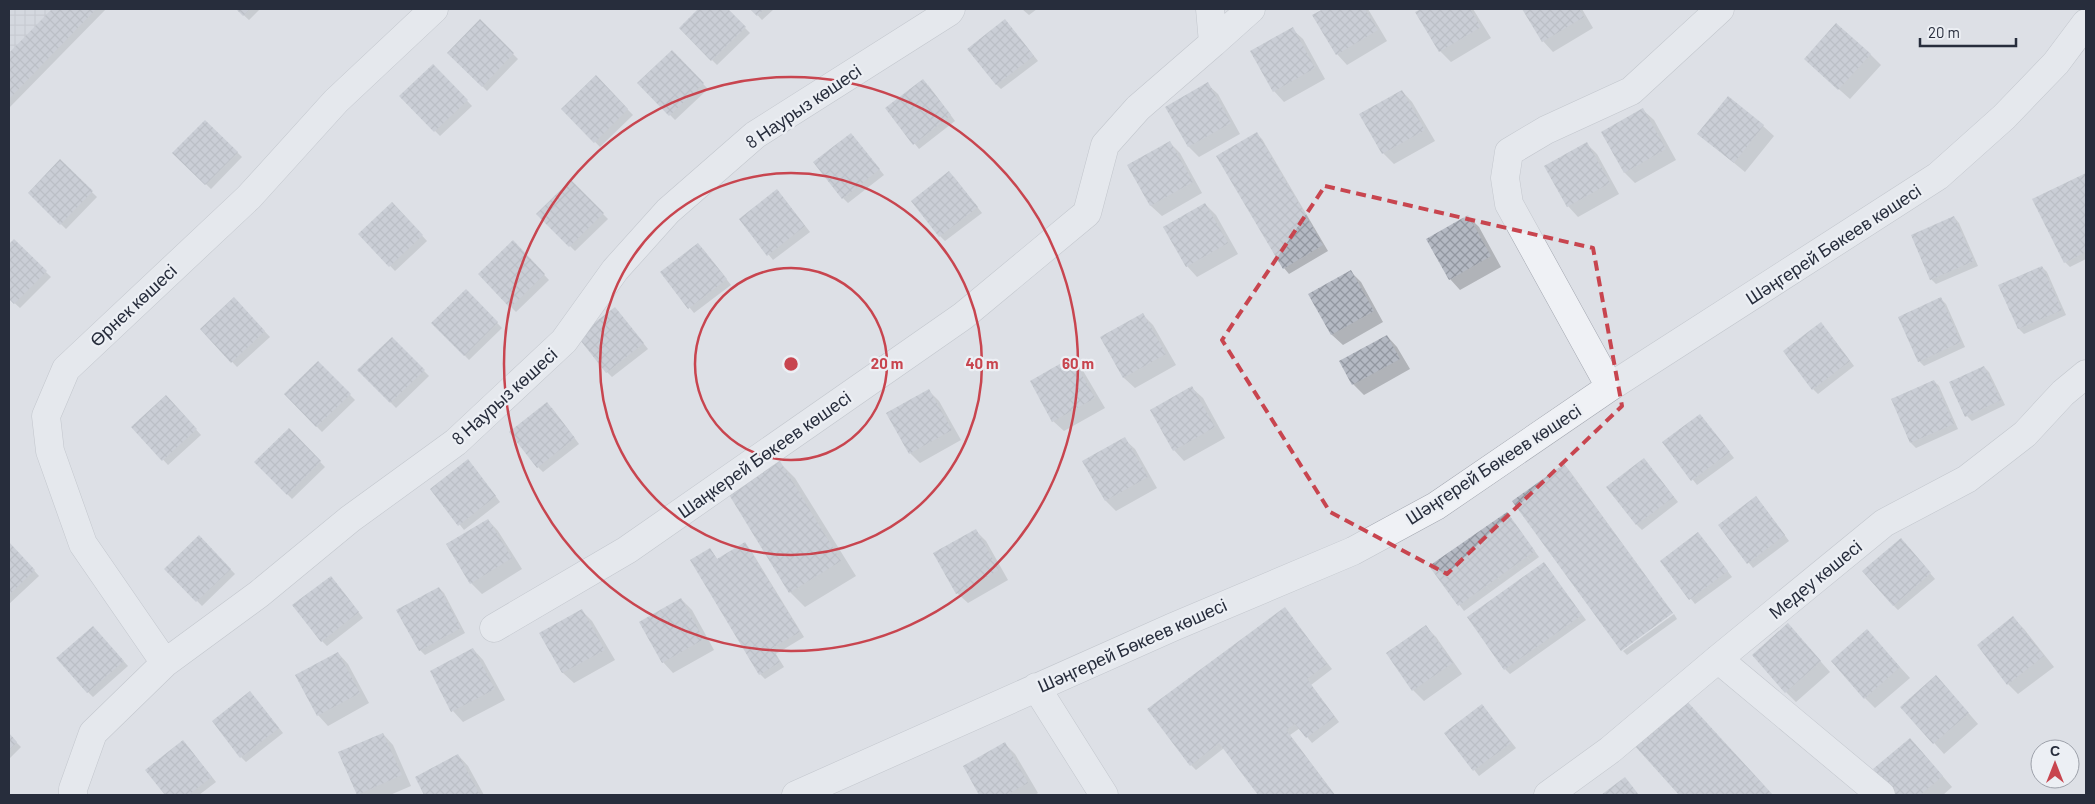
<svg xmlns="http://www.w3.org/2000/svg" width="2095" height="804" font-family="Barlow,sans-serif">
	<defs>
		<pattern id="industrial-grid" width="8" height="8" patternUnits="userSpaceOnUse" patternTransform="scale(1.25)"><rect width="8" height="8" fill="#cbcfd8"/><path d="M0 4h8M4 0v8" fill="none" stroke="#aeb2ba"/></pattern>
		<pattern id="building-cross-hatch" width="8" height="8" patternUnits="userSpaceOnUse" patternTransform="scale(1.25)"><rect width="8" height="8" fill="#b4b9c3"/><path d="M0 0l8 8M0 8l8-8" fill="none" stroke="#9297a0"/></pattern>
	</defs>
	<rect width="100%" height="100%" fill="#dde0e6"/>
	<!-- industrial -->
	<path fill="url(#industrial-grid)" d="M9 9H88L9 93Z"/>
	<!-- shadow -->
	<path fill="#0003" d="M54 9H106L9 108V55Z
		M237 9H260L249 20Z
		M700 9H726L750 33 717 65 680 28Z
		M752 9H774L762 20Z
		M1022 9H1037L1029 15Z
		M1325 9H1368L1387 41 1347 65 1337 54 1314 16Z
		M1423 9H1473L1491 38 1451 62 1440 51 1417 12Z
		M1523 9H1582L1593 28 1553 52 1543 41Z
		M480 21 518 59 487 91 449 52Z
		M1010 26 1038 61 1001 89 996 84Z
		M1292 29 1303 39 1325 79 1284 102 1274 91Z
		M672 52 708 89 675 120 639 83Z
		M1870 54 1881 65 1850 99 1816 69Z
		M433 65 472 106 440 136 401 96Z
		M596 77 633 115 600 147 563 109Z
		M1207 84 1218 94 1240 134 1199 157 1189 147 1167 107Z
		M928 85 955 121 919 149 887 109Z
		M1402 91 1412 102 1435 141 1394 164 1383 153 1361 114Z
		M1643 110 1654 120 1676 160 1635 183 1625 173 1602 133Z
		M205 121 242 157 211 189 174 153Z
		M1763 126 1774 136 1745 172 1699 134Z
		M1257 134 1262 139 1328 251 1289 274 1284 268Z
		M856 140 884 175 848 203 843 198Z
		M1170 143 1180 153 1202 193 1162 216 1151 206 1129 166Z
		M1587 144 1597 154 1619 194 1578 217 1568 206Z
		M60 161 97 197 66 229 29 193Z
		M2086 174V259L2070 267 2065 262 2034 200Z
		M954 177 982 213 945 241 940 236Z
		M571 182 608 219 575 251 538 214Z
		M782 196 810 232 773 260 740 219Z
		M392 203 427 241 395 271 360 234Z
		M1205 204 1216 215 1238 254 1197 277 1187 266Z
		M1468 216 1479 227 1501 267 1460 290 1450 279Z
		M1954 217 1959 223 1978 266 1936 284 1931 279Z
		M14 241 51 277 20 308 9 298V246Z
		M513 242 549 280 516 312 479 274Z
		M703 249 731 285 694 313 662 273Z
		M2042 267 2047 272 2066 315 2024 334 2019 329 2000 285Z
		M1351 272 1361 282 1383 322 1343 345 1332 335 1310 295Z
		M466 291 502 328 469 360 433 323Z
		M234 299 270 337 237 367 202 330Z
		M1941 299 1946 304 1965 347 1924 366 1919 361Z
		M620 314 648 349 612 377 607 372Z
		M1143 315 1153 325 1176 365 1135 388 1124 378 1102 338Z
		M1826 329 1854 366 1818 394 1813 389Z
		M1387 336 1397 347 1410 369 1364 395 1353 384Z
		M392 339 429 376 396 408 359 370Z
		M1072 359 1082 369 1105 408 1064 431 1053 421Z
		M318 363 355 400 322 432 285 394Z
		M1984 367 1989 372 2005 405 1972 421 1967 416Z
		M1934 381 1939 386 1958 429 1916 448 1911 443 1892 399Z
		M1192 388 1203 398 1225 438 1184 461 1174 450Z
		M928 390 939 401 961 440 920 463 910 453Z
		M166 397 201 435 168 465 133 427Z
		M552 408 579 444 543 472 538 467Z
		M1700 415 1734 458 1697 485 1664 443Z
		M289 430 325 467 292 499 256 462Z
		M1124 439 1135 449 1157 488 1116 511 1106 501 1084 461Z
		M1644 459 1678 502 1642 530 1637 525Z
		M780 463 795 478 856 576 805 607 790 592Z
		M1564 465 1569 470 1672 612Z
		M473 466 500 502 464 530 432 489Z
		M1761 503 1789 541 1753 568 1719 525Z
		M1507 513 1539 557 1464 611 1431 567Z
		M488 520 498 531 522 569 482 594 471 583Z
		M976 531 986 541 1008 580 968 603 957 593Z
		M199 537 235 574 202 606 166 569Z
		M1703 539 1732 577 1695 604 1661 561Z
		M9 543 39 576 9 604Z
		M745 544 750 549 804 637 776 654 784 667 765 679 760 674 710 549 718 560Z
		M1906 545 1935 579 1898 610 1893 605Z
		M1544 563 1586 620 1510 674 1505 669Z
		M336 583 363 618 327 646 322 641Z
		M439 588 444 593 465 633 425 655 420 650Z
		M681 599 692 610 714 650 673 673 663 662Z
		M582 611 592 621 615 660 574 683 563 673 541 633Z
		M1289 614 1332 669 1311 685 1339 722 1312 743 1300 728 1290 735 1335 795H1260L1224 748 1196 770 1191 765Z
		M1674 614 1677 619 1627 655 1623 651Z
		M2013 618 2024 629 2054 667 2018 694 2008 684Z
		M1426 627 1436 637 1462 674 1424 701 1413 690 1387 653Z
		M1867 631 1910 678 1875 708 1865 698Z
		M98 633 128 666 93 697 88 692Z
		M1798 636 1830 672 1796 702 1786 692Z
		M473 649 483 660 505 700 463 722 453 711Z
		M338 653 348 664 369 703 328 726 318 715Z
		M1946 687 1978 724 1944 754 1902 707Z
		M255 698 283 733 246 762 241 757Z
		M1482 705 1516 748 1479 776 1446 733Z
		M1690 706 1772 795H1681L1635 745Z
		M383 734 393 745 411 786 390 795H359Z
		M9 735 21 747 9 759Z
		M1005 744 1015 754 1038 793 1035 795H981L964 767Z
		M188 747 216 782 199 795H166L147 770Z
		M1920 750 1952 787 1943 795H1898L1875 769Z
		M458 755 468 766 484 795H426L416 777Z"/>
	<!-- building -->
	<path fill="url(#building-cross-hatch)" d="M52 9H96L9 99V53Z
		M236 9H250L243 16Z
		M698 9H728L746 27 711 61 679 28Z
		M750 9H764L757 16Z
		M1323 9H1365L1378 30 1336 55 1312 15Z
		M1421 9H1470L1481 27 1439 52 1415 12Z
		M1522 9H1579L1584 17 1542 42Z
		M480 19 514 53 482 87 447 53Z
		M1005 19 1034 56 996 85 967 49Z
		M1836 23 1871 54 1838 90 1804 59Z
		M1293 27 1315 68 1273 92 1250 51Z
		M672 50 704 83 669 116 637 83Z
		M433 64 468 100 434 132 399 96Z
		M596 75 628 109 594 143 561 109Z
		M923 79 951 115 913 145 885 108Z
		M1208 82 1231 123 1188 147 1165 107Z
		M1402 90 1425 130 1382 154 1359 114Z
		M1728 96 1764 125 1734 163 1697 134Z
		M1643 108 1666 149 1624 173 1601 132Z
		M205 120 238 152 205 185 172 153Z
		M1257 132 1323 245 1283 269 1216 156Z
		M851 133 880 169 842 199 813 162Z
		M1170 141 1193 182 1150 206 1127 165Z
		M1587 142 1610 183 1567 207 1544 166Z
		M60 159 93 191 60 225 28 193Z
		M949 171 978 207 939 237 911 201Z
		M2086 173V252L2064 263 2032 199Z
		M571 180 604 213 569 247 536 214Z
		M777 189 805 226 767 256 739 219Z
		M392 202 423 235 389 267 358 234Z
		M1205 203 1228 243 1186 267 1163 227Z
		M1468 215 1491 256 1449 280 1426 239Z
		M1954 216 1974 261 1930 280 1911 235Z
		M14 239 47 271 14 304 9 299V244Z
		M513 240 545 274 510 308 478 274Z
		M698 243 727 279 688 309 660 272Z
		M2042 266 2062 310 2018 329 1998 285Z
		M1351 270 1374 311 1331 335 1308 294Z
		M466 289 498 322 464 356 431 323Z
		M234 297 265 331 231 363 200 329Z
		M1941 297 1961 342 1918 362 1898 317Z
		M615 307 644 343 606 373 577 336Z
		M1143 313 1166 354 1123 378 1100 337Z
		M1821 322 1850 361 1812 390 1783 351Z
		M1387 335 1400 359 1352 385 1339 361Z
		M392 337 425 370 390 403 357 370Z
		M1072 357 1095 398 1052 422 1030 381Z
		M318 361 351 394 316 427 284 394Z
		M1984 366 2001 400 1965 417 1949 382Z
		M1934 380 1954 424 1910 443 1891 399Z
		M1192 386 1215 427 1173 451 1150 410Z
		M929 389 952 430 909 454 886 413Z
		M166 395 197 429 162 461 131 427Z
		M547 402 575 438 537 468 509 432Z
		M1700 414 1730 452 1691 481 1662 442Z
		M289 428 321 461 287 495 254 462Z
		M1125 437 1148 477 1105 501 1082 461Z
		M1644 458 1674 497 1636 525 1606 487Z
		M468 459 496 496 458 526 430 489Z
		M780 461 841 561 789 593 728 493Z
		M1564 464 1673 613 1621 651 1512 501Z
		M1756 496 1785 535 1747 564 1718 525Z
		M1507 512 1535 551 1458 606 1429 566Z
		M488 519 512 558 470 584 446 544Z
		M976 529 999 570 956 594 933 553Z
		M1698 532 1728 571 1689 600 1660 561Z
		M199 535 231 569 196 602 164 569Z
		M1901 538 1931 573 1893 606 1862 571Z
		M9 542 35 570 9 595Z
		M745 542 800 632 772 648 780 662 759 675 690 560 710 548 717 559Z
		M1544 562 1582 615 1504 670 1467 617Z
		M331 576 359 612 321 642 292 605Z
		M439 587 461 628 419 651 396 610Z
		M681 598 704 639 662 663 639 622Z
		M1285 607 1327 664 1307 679 1335 717 1306 738 1295 724 1286 730 1335 795H1258L1219 743 1190 766 1147 709Z
		M582 609 605 650 562 673 539 633Z
		M2013 616 2044 656 2007 685 1977 645Z
		M1788 623 1821 661 1785 693 1752 655Z
		M1426 625 1453 663 1412 691 1386 653Z
		M93 626 124 661 87 693 56 658Z
		M1867 629 1900 667 1864 699 1831 661Z
		M473 648 495 689 451 712 430 671Z
		M338 652 360 693 317 716 295 675Z
		M1936 675 1969 713 1933 744 1900 707Z
		M250 691 279 728 240 758 212 721Z
		M1685 699 1773 795H1679L1634 745Z
		M1482 704 1511 743 1473 771 1444 733Z
		M9 733 17 742 9 750Z
		M383 733 402 775 357 795 338 752Z
		M1910 738 1943 776 1920 795H1896L1873 769Z
		M183 740 212 777 188 795H165L145 770Z
		M1005 742 1028 783 1006 795H979L963 766Z
		M458 754 480 795H424L415 777Z
		M1625 777 1639 795H1601Z"/>
	<g fill="none" stroke-linecap="round" stroke-linejoin="round">
		<defs>
			<path id="minor" d="M1213 43 1251 9
				M1610 387 1509 204 1505 178 1509 152 1546 130 1631 91 1720 9
				M494 628 627 550 963 316 1087 213 1105 145 1138 108 1213 43 1210 9
				M1718 659 1881 795
				M165 663 83 544 50 451 46 416 66 369 249 197 336 101 434 9
				M1036 687 1104 795
				M73 795V789L93 733 165 663 259 594 350 519 456 442 564 341 615 270 668 211 755 135 949 12 951 9
				M796 795 1173 627 1353 551 1436 506 1610 387 1938 176 2004 117 2056 63 2086 23
				M1548 795 1610 750 1718 659 1884 523 1967 479 2025 434 2063 393 2086 374"/>
		</defs>
		<!-- minor casing -->
		<use href="#minor" stroke="#a3a7b0" stroke-width="29"/>
		<!-- minor -->
		<use href="#minor" stroke="#eff1f5" stroke-width="28"/>
	</g>
	<!-- marked area -->
	<path d="M0 0H2095V804H0ZM1325 186 1593 248 1622 406 1447 574 1330 512 1222 340Z" fill="#dde0e6" fill-opacity=".55" fill-rule="evenodd"/>
	<path fill="none" stroke="#c8454f" stroke-width="4" stroke-dasharray="10 6" stroke-linejoin="round" d="M1325 186 1593 248 1622 406 1447 574 1330 512 1222 340Z"/>
	<!-- distance rings -->
	<g fill="none" stroke="#c8454f" stroke-width="2.5">
		<circle cx="791" cy="364" r="96"/>
		<circle cx="791" cy="364" r="191"/>
		<circle cx="791" cy="364" r="287"/>
	</g>
	<g text-anchor="middle" dominant-baseline="central" stroke-width="4.5" stroke-linejoin="round" paint-order="stroke">
		<!-- street labels -->
		<g font-size="18" fill="#272d3c" stroke="#eceff4">
			<text transform="translate(803 106) rotate(-34)">8 Наурыз көшесі</text>
			<text transform="translate(1833 244) rotate(-33)">Шәңгерей Бөкеев көшесі</text>
			<text transform="translate(133 305) rotate(-43)">Өрнек көшесі</text>
			<text transform="translate(504 396) rotate(-42)">8 Наурыз көшесі</text>
			<text transform="translate(764 454) rotate(-35)">Шаңкерей Бөкеев көшесі</text>
			<text transform="translate(1493 464) rotate(-33)">Шәңгерей Бөкеев көшесі</text>
			<text transform="translate(1815 579) rotate(-39)">Медеу көшесі</text>
			<text transform="translate(1132 645) rotate(-24)">Шәңгерей Бөкеев көшесі</text>
		</g>
	</g>
	<circle cx="791" cy="364" r="8" fill="#c8454f" stroke="#eceff4" stroke-width="2.5"/>
	<g font-size="15" text-anchor="middle" font-weight="bold" fill="#c8454f" stroke="#eceff4" stroke-width="4.5" stroke-linejoin="round" paint-order="stroke">
		<text x="887" y="369">20 m</text>
		<text x="982" y="369">40 m</text>
		<text x="1078" y="369">60 m</text>
	</g>
	<!-- border -->
	<rect width="2095" height="804" fill="none" stroke="#272d3c" stroke-width="20"/>
	<!-- north arrow -->
	<g transform="translate(2055 764)"><circle r="24" fill="#eceff4" stroke="#9da1aa"/>
	<path d="M0-4L9 19L0 12L-9 19Z" fill="#c8454f"/>
	<text y="-8" font-size="14" font-weight="bold" text-anchor="middle" fill="#272d3c">С</text>
	</g>
	<!-- scale -->
	<path d="M1920 38v8h96v-8" fill="none" stroke="#272d3c" stroke-width="2.5"/>
	<text x="1928" y="38" font-size="15" fill="#272d3c" stroke="#eceff4" stroke-width="4" paint-order="stroke">20 m</text>
</svg>
